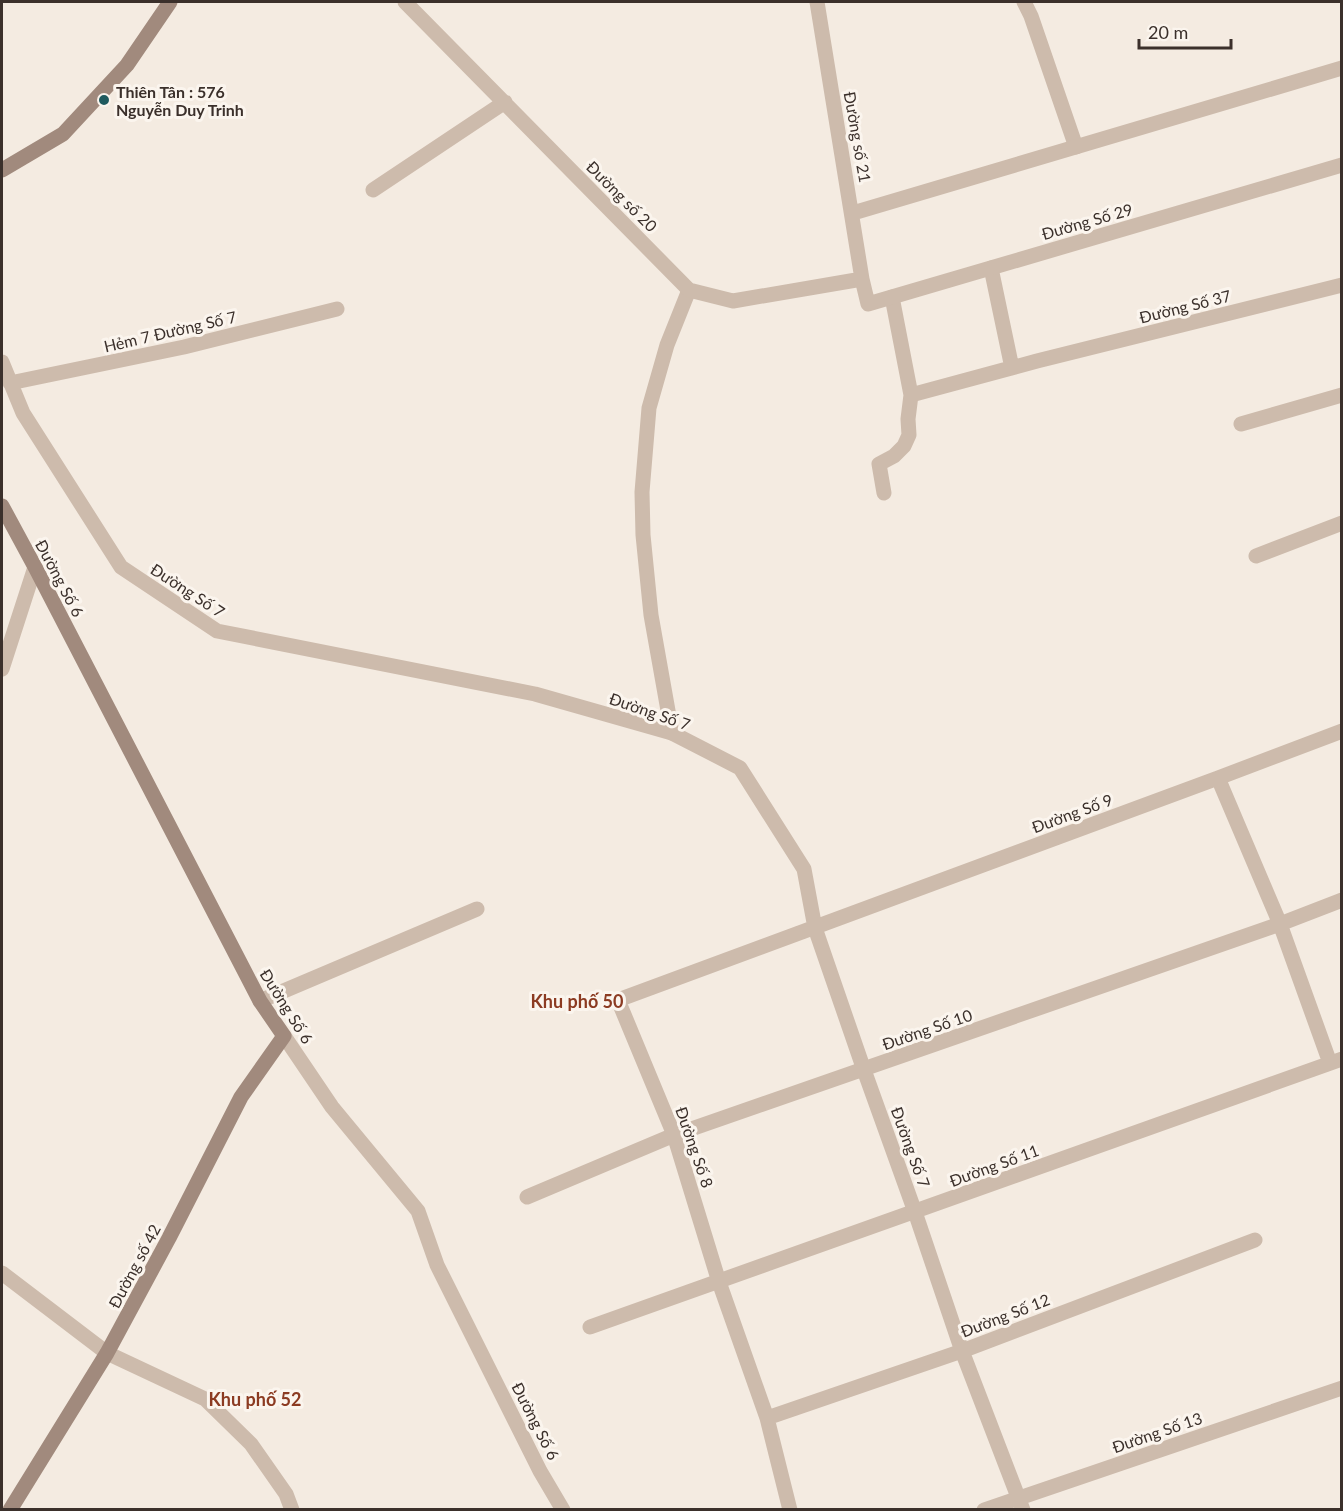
<svg xmlns="http://www.w3.org/2000/svg" width="1343" height="1511" font-family="Lato,sans-serif">
	<rect width="100%" height="100%" fill="#f4ebe1"/>
	<g fill="none" stroke-linecap="round" stroke-linejoin="round">
		<!-- lane -->
		<path stroke="#cdbbac" stroke-width="15" d="M1024 2 1031 16 1076 147
			M991 268 1012 368
			M892 297 911 395 1037 361 1342 285
			M884 493 879 464 894 456 904 446 909 435 908 419 911 395
			M672 733 651 615 643 535 642 492 649 408 667 345 689 290"/>
		<!-- street -->
		<path stroke="#cdbbac" stroke-width="15" d="M405 2 689 290 733 301 862 279
			M817 2 862 279 868 304 1342 165
			M373 190 505 102
			M853 213 1342 68
			M2 362 23 413 121 567 217 631 535 694 672 733 740 768 804 869 815 928 864 1070 915 1212 962 1351 1023 1510
			M10 383 184 347 337 309
			M1241 424 1342 395
			M1256 556 1342 523
			M2 669 35 567
			M1218 778 1280 924 1330 1063
			M260 1001 477 909
			M284 1036 332 1107 418 1211 437 1265 540 1471 563 1510
			M527 1197 674 1135 1280 924 1342 900
			M2 1273 107 1353 205 1399 251 1444 286 1494 292 1510
			M590 1327 1342 1059
			M767 1418 962 1351 1255 1240
			M790 1510 767 1418 719 1282 674 1135 618 1000 1218 778 1342 731
			M984 1510 1342 1388"/>
		<!-- secondary -->
		<path stroke="#a18a7d" stroke-width="15" d="M2 170 63 134 127 65 170 2
			M2 506 35 567 260 1001 284 1036 241 1097 169 1238 107 1353 10 1510"/>
	</g>
	<!-- markers -->
	<circle fill="#1f5a5e" stroke="#fbf5ee" stroke-width="2" cx="104" cy="100" r="6"/>
	<g text-anchor="middle" dominant-baseline="central" stroke-width="6" stroke-linejoin="round" paint-order="stroke">
		<!-- poi labels -->
		<g font-size="16" font-weight="bold" fill="#3b302b" stroke="#fbf5ee" text-anchor="start">
			<text x="116" y="91">Thiên Tân : 576<tspan x="116" dy="18">Nguyễn Duy Trinh</tspan></text>
		</g>
		<!-- street labels -->
		<g font-size="16" fill="#3b302b" stroke="#fbf5ee">
			<text transform="translate(858 137) rotate(80)">Đường số 21</text>
			<text transform="translate(622 196) rotate(45)">Đường số 20</text>
			<text transform="translate(1087 221) rotate(-16)">Đường Số 29</text>
			<text transform="translate(1185 306) rotate(-14)">Đường Số 37</text>
			<text transform="translate(170 331) rotate(-13)">Hẻm 7 Đường Số 7</text>
			<text transform="translate(60 578) rotate(62)">Đường Số 6</text>
			<text transform="translate(188 590) rotate(33)">Đường Số 7</text>
			<text transform="translate(650 711) rotate(19)">Đường Số 7</text>
			<text transform="translate(1072 813) rotate(-20)">Đường Số 9</text>
			<text transform="translate(287 1006) rotate(58)">Đường Số 6</text>
			<text transform="translate(927 1029) rotate(-19)">Đường Số 10</text>
			<text transform="translate(695 1147) rotate(71)">Đường Số 8</text>
			<text transform="translate(911 1147) rotate(70)">Đường Số 7</text>
			<text transform="translate(994 1165) rotate(-20)">Đường Số 11</text>
			<text transform="translate(134 1266) rotate(-62)">Đường số 42</text>
			<text transform="translate(1005 1315) rotate(-21)">Đường Số 12</text>
			<text transform="translate(536 1421) rotate(63)">Đường Số 6</text>
			<text transform="translate(1157 1432) rotate(-19)">Đường Số 13</text>
		</g>
		<!-- neighbourhood labels -->
		<g font-size="18" font-weight="bold" fill="#8c3b22" stroke="#fbf5ee">
			<text x="577" y="1001">Khu phố 50</text>
			<text x="255" y="1399">Khu phố 52</text>
		</g>
	</g>
	<!-- border -->
	<rect width="1343" height="1511" fill="none" stroke="#3b302b" stroke-width="6"/>
	<!-- scale -->
	<path d="M1139 39v9h92v-9" fill="none" stroke="#3b302b" stroke-width="3"/>
	<text x="1148" y="39" font-size="18" fill="#3b302b" stroke="#fbf5ee" stroke-width="4.5" paint-order="stroke">20 m</text>
</svg>
